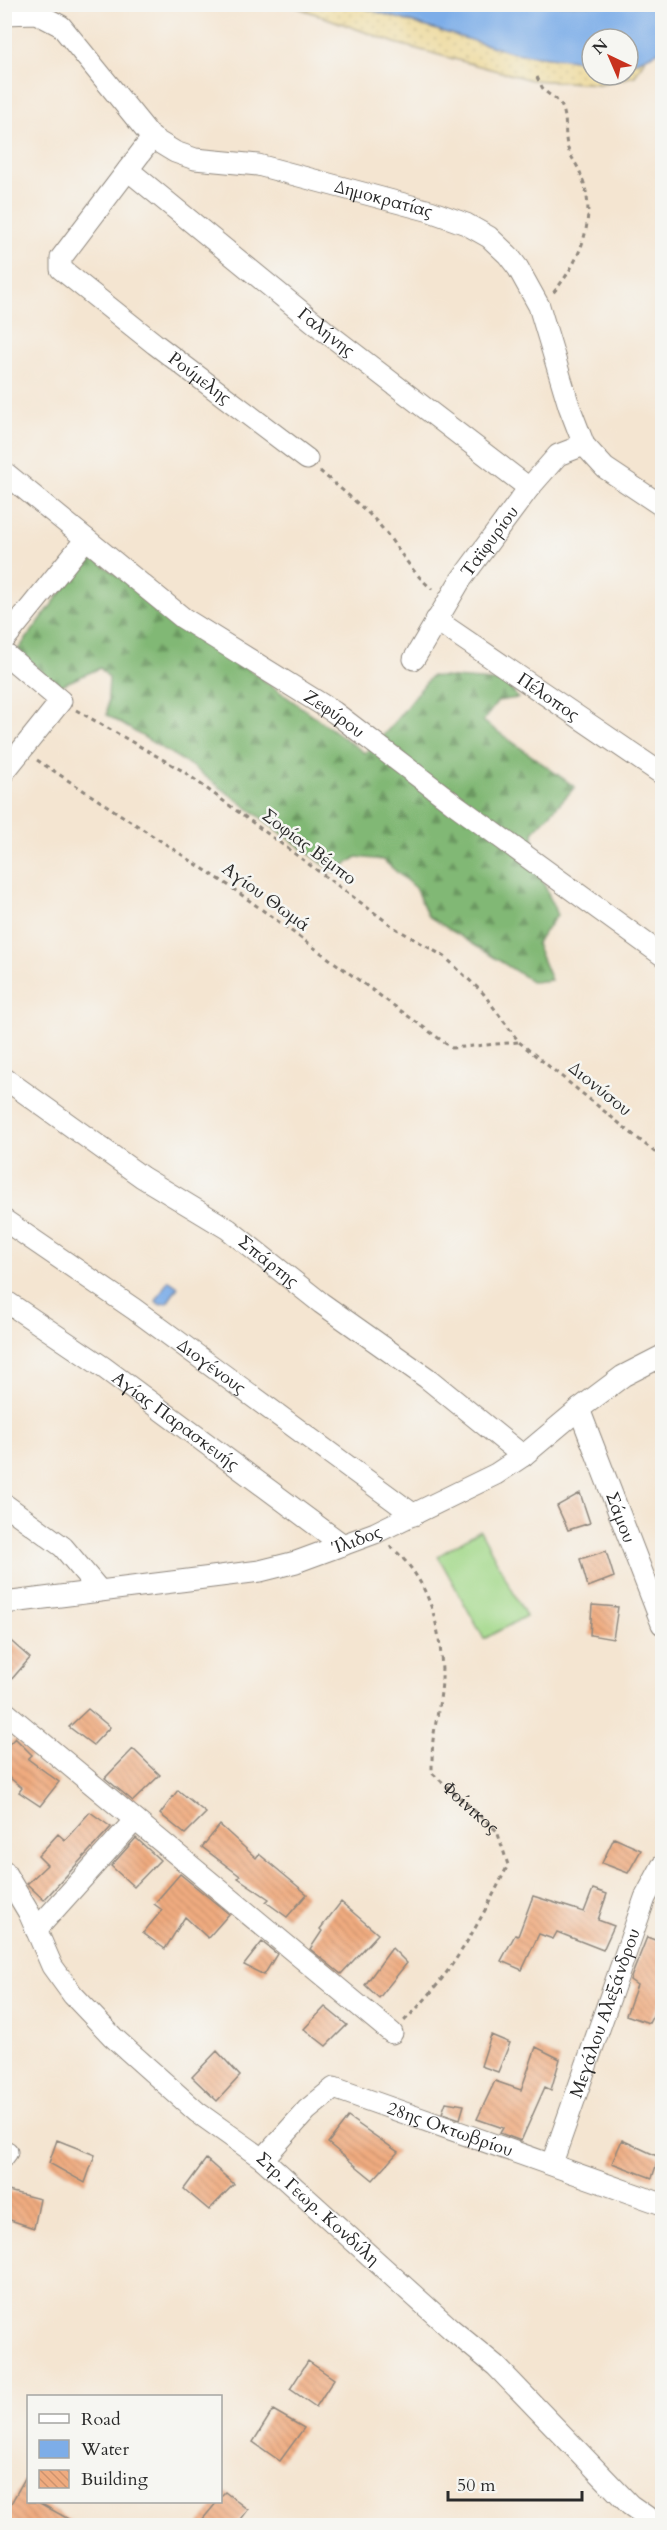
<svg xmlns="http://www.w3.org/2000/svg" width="667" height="2530" font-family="Cardo,serif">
	<defs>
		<pattern id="forest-firs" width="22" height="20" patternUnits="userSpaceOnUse" patternTransform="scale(1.5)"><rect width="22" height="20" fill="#81b875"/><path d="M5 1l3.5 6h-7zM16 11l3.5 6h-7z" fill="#6a9660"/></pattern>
		<pattern id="sand-dots" width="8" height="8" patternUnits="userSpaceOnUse" patternTransform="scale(1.5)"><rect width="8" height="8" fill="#eeda9e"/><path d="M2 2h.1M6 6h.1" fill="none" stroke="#cb8" stroke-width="1.8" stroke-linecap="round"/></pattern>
		<pattern id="building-back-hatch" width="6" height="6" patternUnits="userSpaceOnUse" patternTransform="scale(1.5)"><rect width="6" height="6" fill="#efab7f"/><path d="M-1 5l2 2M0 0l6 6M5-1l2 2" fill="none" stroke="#cd936e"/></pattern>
	</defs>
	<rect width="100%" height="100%" fill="#f6f6f2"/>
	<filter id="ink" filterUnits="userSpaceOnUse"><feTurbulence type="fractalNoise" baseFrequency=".0167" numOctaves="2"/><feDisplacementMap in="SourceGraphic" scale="12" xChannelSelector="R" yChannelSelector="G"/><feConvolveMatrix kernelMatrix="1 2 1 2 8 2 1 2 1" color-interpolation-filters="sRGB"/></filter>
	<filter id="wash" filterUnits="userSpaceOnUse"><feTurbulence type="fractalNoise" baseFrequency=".008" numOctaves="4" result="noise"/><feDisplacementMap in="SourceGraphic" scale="24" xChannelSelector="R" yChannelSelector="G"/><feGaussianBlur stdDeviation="1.35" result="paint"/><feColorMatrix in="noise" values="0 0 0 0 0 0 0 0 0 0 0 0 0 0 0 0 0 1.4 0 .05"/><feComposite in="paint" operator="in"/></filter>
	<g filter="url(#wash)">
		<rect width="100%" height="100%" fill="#f4e5d1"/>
		<!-- forest -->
		<path fill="url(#forest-firs)" stroke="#567250" stroke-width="1.5" d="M89 555 365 753 389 729 431 676 505 682 518 698 498 701 483 721 575 787 533 832 535 862 557 915 536 944 551 980 533 982 428 916 415 888 383 860 357 857 334 872 190 765 107 715 109 678 100 668 57 687 18 650Z"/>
		<!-- sand -->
		<path fill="url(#sand-dots)" stroke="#8c8264" stroke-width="1.5" d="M291 5H354L514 53 592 62V75H628V65L646 57 635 76 599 84 531 80 395 43Z"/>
		<!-- pitch -->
		<path fill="#a2d889" stroke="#66825a" stroke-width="1.5" d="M480 1530 526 1616 484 1639 438 1556Z"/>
		<!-- water -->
		<path fill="#7dade8" stroke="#546c8a" stroke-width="1.5" d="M354 5H662V50L628 65V39H592V62L514 53Z
			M168 1280 178 1287 167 1303 159 1304 156 1301Z"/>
		<g id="blocks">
			<!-- building -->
			<path fill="url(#building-back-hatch)" d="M580 1493 590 1523 568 1530 557 1506Z
				M606 1551 614 1577 588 1587 580 1559Z
				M592 1605 618 1607 613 1639 590 1635Z
				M4 1635 30 1658 4 1688Z
				M88 1709 110 1727 93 1745 69 1727Z
				M15 1738 32 1755 28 1759 59 1782 40 1806 19 1792 22 1788 4 1773V1749Z
				M133 1749 160 1775 133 1801 105 1778Z
				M178 1790 206 1813 185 1834 160 1814Z
				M90 1812 111 1827 44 1900 27 1884 47 1865 38 1856 58 1834 65 1840Z
				M220 1825 256 1858 259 1854 307 1894 287 1917 266 1902 269 1899 238 1878 240 1876 202 1847Z
				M136 1838 160 1860 134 1887 111 1866Z
				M614 1838 641 1850 628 1873 602 1863Z
				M180 1874 229 1914 208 1938 185 1917 165 1949 143 1933 162 1910 154 1904Z
				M593 1889 607 1894 598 1920 614 1926 603 1950 557 1932 553 1939 539 1934 522 1970 501 1961 515 1935 518 1936 533 1896 584 1912Z
				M341 1902 378 1934 341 1974 310 1949 322 1931 320 1929Z
				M647 1937 663 1943V1997L649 2023 626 2015 637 1985 630 1980Z
				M262 1942 277 1954 264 1975 244 1965Z
				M392 1948 407 1963 379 1998 365 1985Z
				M325 2007 347 2025 326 2046 304 2029Z
				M491 2035 510 2043 498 2072 481 2066Z
				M536 2047 560 2059 551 2090 545 2087 521 2141 500 2133 503 2128 477 2119 495 2081 521 2090Z
				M217 2051 240 2076 217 2101 192 2077Z
				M446 2102 464 2105 460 2119 442 2113Z
				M348 2117 398 2152 373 2180 328 2143Z
				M57 2140 95 2155 85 2183 49 2163Z
				M622 2140 659 2157 652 2178 612 2163Z
				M206 2159 234 2184 209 2210 184 2189Z
				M8 2191 40 2199 34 2228 4 2218Z
				M308 2361 334 2379 316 2407 290 2389Z
				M273 2410 304 2428 280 2461 253 2442Z
				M28 2473V2502H38L81 2526H4V2516Z
				M225 2492 248 2510 236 2526H197L217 2502H220V2497Z"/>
		</g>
	</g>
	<g filter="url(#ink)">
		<use href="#blocks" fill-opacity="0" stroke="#90887e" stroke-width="1.5"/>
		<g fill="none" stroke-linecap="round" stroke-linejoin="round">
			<defs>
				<g id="minor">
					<path id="s2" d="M4 14 36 13 61 26 152 138 175 152 195 159 258 165 430 211 466 224 489 237 508 255 518 268 539 306 569 406 584 445 605 468 662 506"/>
					<path id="s3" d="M152 138 61 258V269L155 344 307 459"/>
					<path id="s4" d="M128 170 326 332 529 488"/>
					<path id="s5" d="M4 472 183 618 334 712 453 803 662 955"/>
					<path id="s6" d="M436 620 662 774"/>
					<path d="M4 640 86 539"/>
					<path d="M4 653 61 701 4 772"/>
					<path id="s7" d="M414 659 460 581 529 488 558 455 584 445"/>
					<path id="s8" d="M4 1078 142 1177 228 1229 321 1303 427 1378 523 1456"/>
					<path id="s9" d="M4 1220 134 1309 414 1515"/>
					<path id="s10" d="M4 1300 103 1367 343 1545"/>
					<path id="s11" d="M579 1409 662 1624"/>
					<path d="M4 1504 63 1547 100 1591"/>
					<path id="s12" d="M4 1603 260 1571 296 1562 375 1533 496 1474 523 1456 579 1409 623 1376 662 1356"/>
					<path d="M4 1711 392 2033"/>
					<path id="s13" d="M4 1871 29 1913 52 1966 73 1995 113 2037 197 2112 263 2159 451 2329 496 2366 630 2505 660 2526"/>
					<path d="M36 1930 135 1820"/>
					<path d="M4 2156 7 2152"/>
					<path id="s14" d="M263 2159 307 2110 334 2088 662 2204"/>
					<path id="s15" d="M552 2163 645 1898 662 1866"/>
				</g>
			</defs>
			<!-- minor casing -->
			<use href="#minor" stroke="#90887e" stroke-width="23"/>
			<!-- path -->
			<g stroke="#90887e" stroke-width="3" stroke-dasharray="4.5 4.5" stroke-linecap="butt">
				<path d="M537 77C539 81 541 86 544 90 548 95 557 98 561 105 568 117 564 132 567 145 569 155 575 161 579 170 599 214 583 258 553 293"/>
				<path d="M320 471C338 487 359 503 376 521 397 544 407 568 432 589"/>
				<path d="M76 710 183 771 395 928 445 957 483 993 519 1042 662 1158"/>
				<path d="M37 760 228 885 452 1048 519 1042"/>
				<path id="s1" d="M390 1546C428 1578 440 1622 442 1671 443 1693 436 1718 433 1740 432 1751 432 1762 432 1773L497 1831 508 1865C480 1922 451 1977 404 2021"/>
			</g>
			<!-- minor -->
			<use href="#minor" stroke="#fff" stroke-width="21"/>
		</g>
	</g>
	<g text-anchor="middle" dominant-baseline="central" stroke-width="5" stroke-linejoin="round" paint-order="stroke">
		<!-- street labels -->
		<g font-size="18" fill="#2b2b2b" stroke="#f6f6f2">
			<text stroke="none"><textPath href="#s2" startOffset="446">Δημοκρατίας</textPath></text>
			<text stroke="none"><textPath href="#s4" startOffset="256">Γαλήνης</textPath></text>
			<text stroke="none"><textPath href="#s3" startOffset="338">Ρούμελης</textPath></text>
			<text stroke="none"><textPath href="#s7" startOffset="140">Ταϊφυρίου</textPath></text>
			<text stroke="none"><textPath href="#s6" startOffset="136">Πέλοπος</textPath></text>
			<text stroke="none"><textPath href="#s5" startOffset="410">Ζεφύρου</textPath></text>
			<text transform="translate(309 847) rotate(37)">Σοφίας Βέμπο</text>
			<text transform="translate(266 897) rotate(36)">Αγίου Θωμά</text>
			<text transform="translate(600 1089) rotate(39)">Διονύσου</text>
			<text stroke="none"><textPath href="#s8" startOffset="322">Σπάρτης</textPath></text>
			<text stroke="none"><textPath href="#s9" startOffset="254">Διογένους</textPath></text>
			<text stroke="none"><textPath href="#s10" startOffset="210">Αγίας Παρασκευής</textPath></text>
			<text stroke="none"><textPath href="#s11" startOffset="116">Σάμου</textPath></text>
			<text stroke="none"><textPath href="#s12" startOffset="360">Ίλιδος</textPath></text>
			<text stroke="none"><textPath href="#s1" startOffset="294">Φοίνικος</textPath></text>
			<text stroke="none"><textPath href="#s15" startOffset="159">Μεγάλου Αλεξάνδρου</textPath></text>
			<text stroke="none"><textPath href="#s14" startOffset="224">28ης Οκτωβρίου</textPath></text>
			<text stroke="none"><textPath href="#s13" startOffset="468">Στρ. Γεωρ. Κονδύλη</textPath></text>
		</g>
	</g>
	<!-- margin -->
	<rect width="667" height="2530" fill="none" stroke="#f6f6f2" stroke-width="24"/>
	<!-- legend -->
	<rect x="27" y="2395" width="195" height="108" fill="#f6f6f2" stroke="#a5a5a2" stroke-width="1.5"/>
	<rect x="39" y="2414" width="30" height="9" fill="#ffffff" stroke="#a5a5a2" stroke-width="1.5"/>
	<text x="81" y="2425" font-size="18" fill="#2b2b2b">Road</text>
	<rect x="39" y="2440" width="30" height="18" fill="#7dade8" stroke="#a5a5a2" stroke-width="1.5"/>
	<text x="81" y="2455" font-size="18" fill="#2b2b2b">Water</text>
	<rect x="39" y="2470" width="30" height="18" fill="url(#building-back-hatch)" stroke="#a5a5a2" stroke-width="1.5"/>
	<text x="81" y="2485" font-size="18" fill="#2b2b2b">Building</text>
	<!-- north arrow -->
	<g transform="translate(610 57) rotate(316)"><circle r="28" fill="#f6f6f2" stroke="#a5a5a2" stroke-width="1.5"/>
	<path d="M0-4.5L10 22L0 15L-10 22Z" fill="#c8321e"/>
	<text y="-9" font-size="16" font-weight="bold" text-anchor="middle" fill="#2b2b2b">N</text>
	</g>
	<!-- scale -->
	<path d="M448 2491v9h134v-9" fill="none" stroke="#2b2b2b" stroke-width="3"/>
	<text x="457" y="2491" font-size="18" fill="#2b2b2b" stroke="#f6f6f2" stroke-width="4.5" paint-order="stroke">50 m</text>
</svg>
